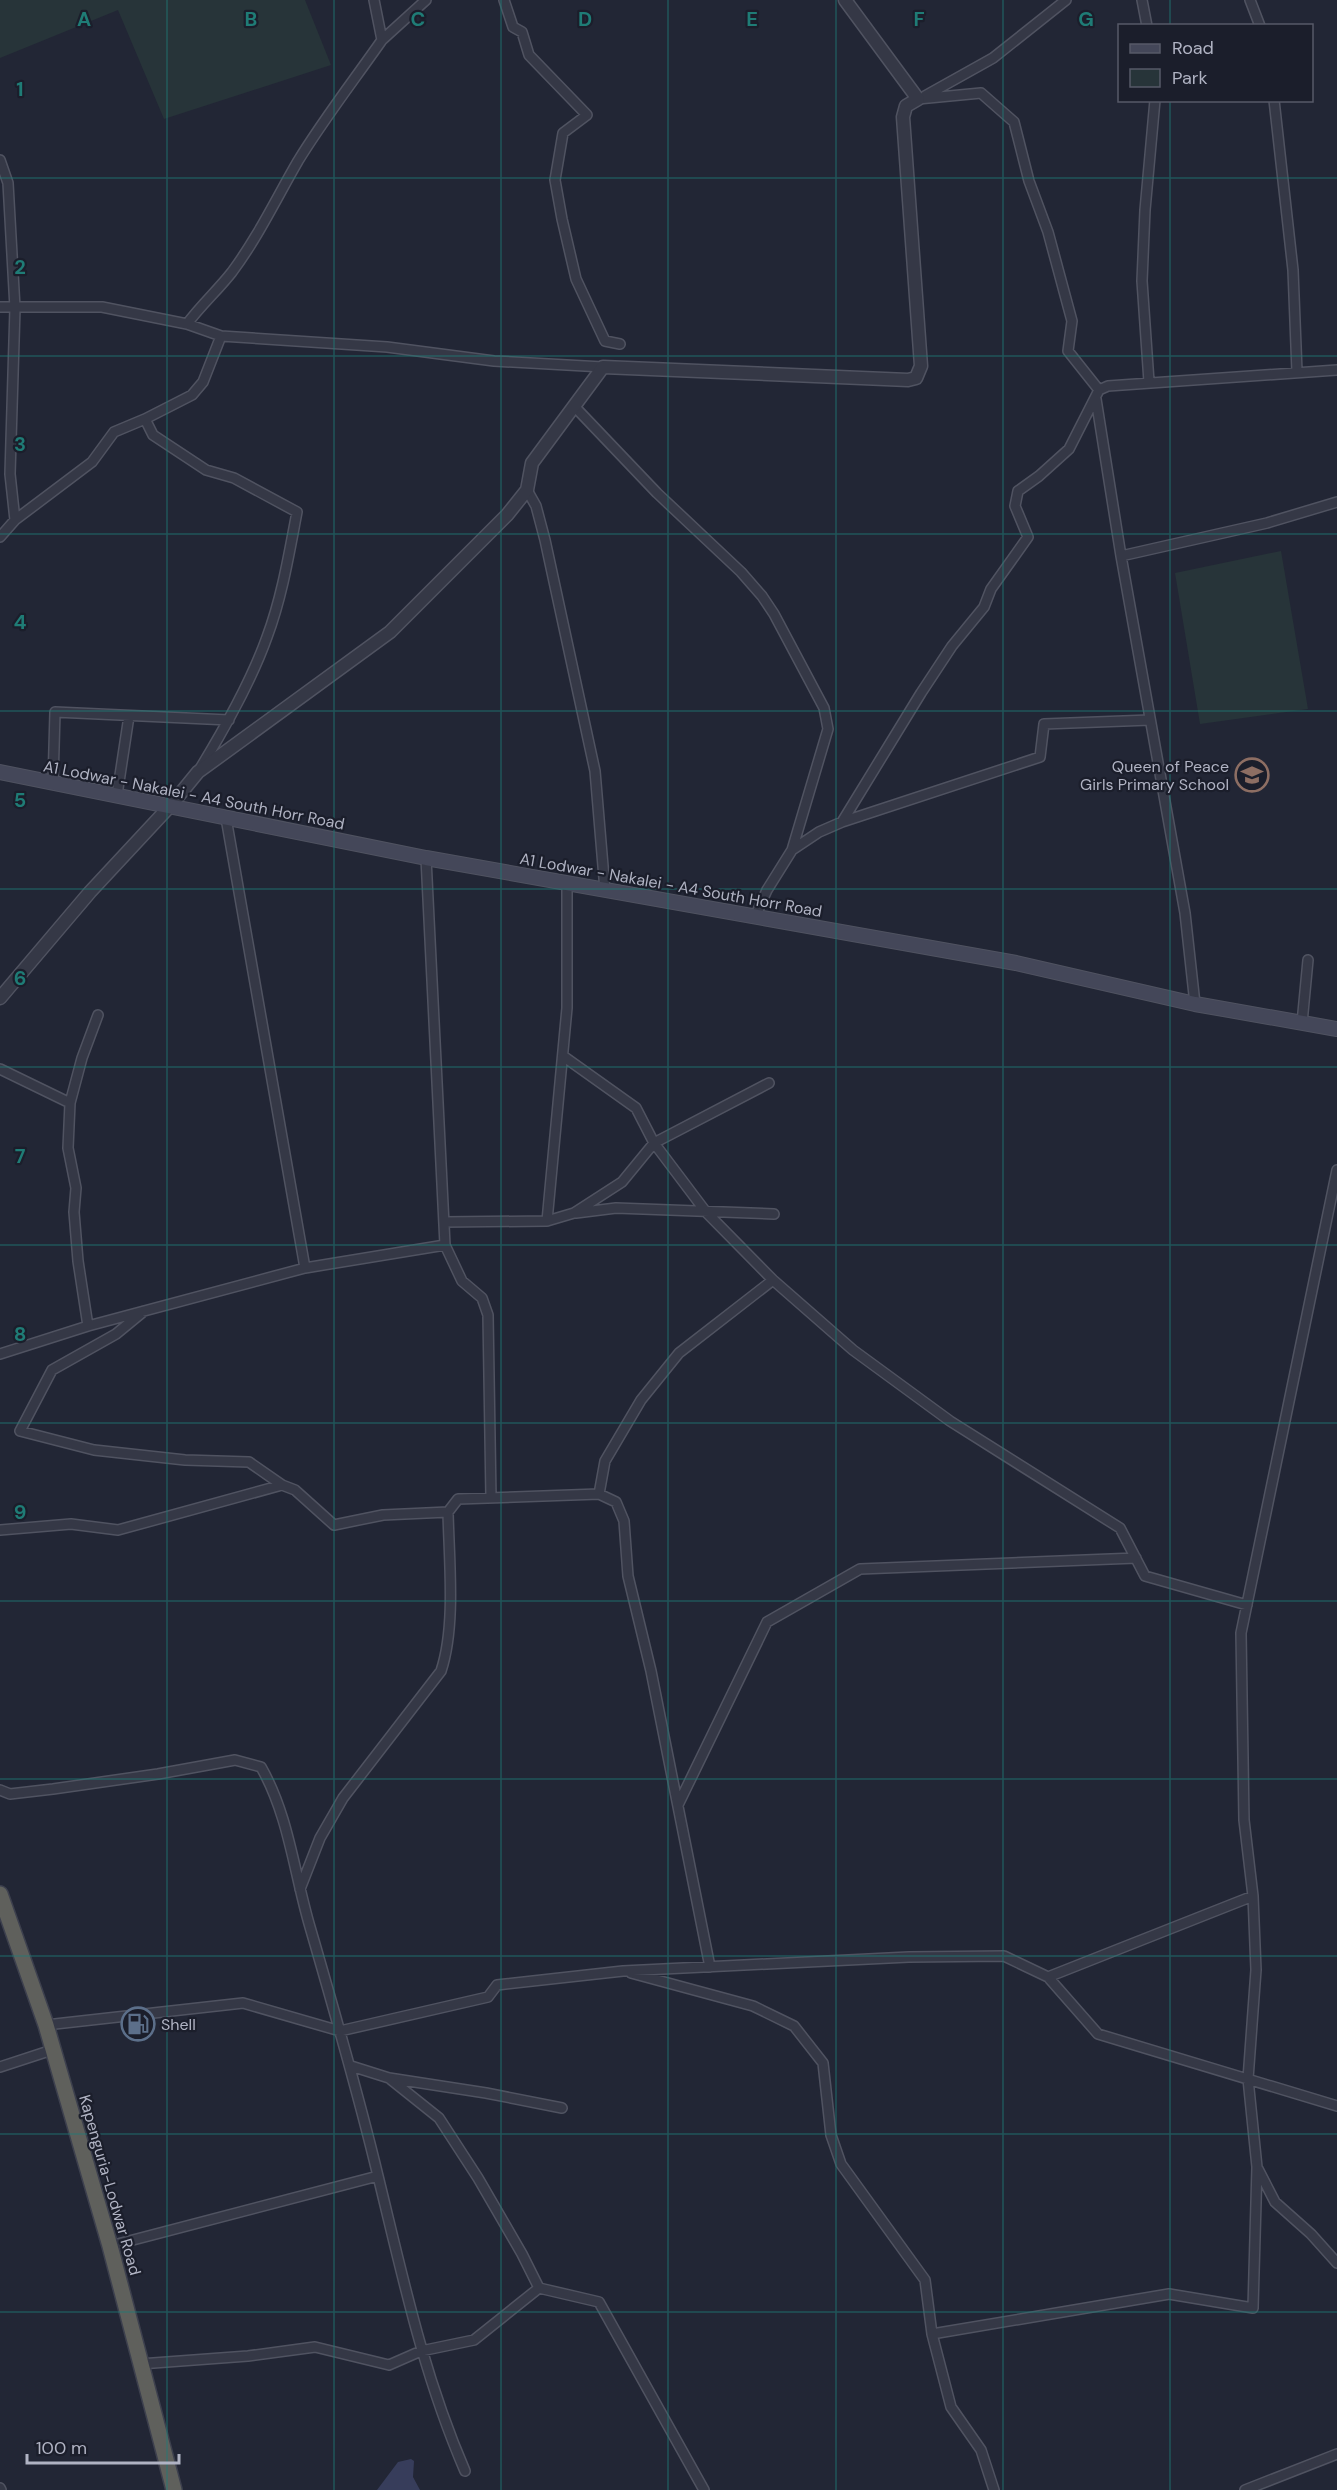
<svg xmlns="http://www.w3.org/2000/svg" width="1337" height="2490" font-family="'DM Sans',sans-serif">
	<rect width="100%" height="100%" fill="#222635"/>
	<!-- green -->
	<path fill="#273439" d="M0 0H305L331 65 164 119 118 10 0 58Z
		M1281 551 1308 709 1200 724 1175 573Z"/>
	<!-- water -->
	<path fill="#373d5b" d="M411 2459 414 2461 413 2477 420 2490H377L398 2462Z"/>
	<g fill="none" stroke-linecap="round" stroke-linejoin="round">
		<defs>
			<path id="minor" d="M504 0 513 27 522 32 529 55 587 115 563 133 555 180 562 219 576 279 605 341 620 344
				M1142 0 1147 26
				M1250 0 1260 26
				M382 40 426 0
				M925 96 993 58 1066 0
				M918 99 981 93 1014 122 1029 181 1048 232 1072 321 1068 351 1099 390
				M1274 100 1293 270 1297 372
				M0 160 8 183 15 308 10 474 15 520
				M0 307H102L187 324 221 336 387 347 494 361 603 367
				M187 324C201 305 218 290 232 272 258 237 276 199 298 161 323 120 354 80 382 40L374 0
				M1149 382 1142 281 1145 210 1155 100
				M1096 399 1121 556 1185 913 1195 1004
				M574 406 657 493 741 572 762 596 774 614 824 708 828 729 792 850
				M527 490 536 506 545 540 595 771 605 890
				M0 537 15 520 92 462 114 432 145 419
				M1121 556 1267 523 1337 502
				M201 767C226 726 251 682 267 637 282 597 289 554 297 512L234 478 206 470 153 435 145 419 192 395 203 382 221 336
				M53 783 55 712 229 720
				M117 795 129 716
				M226 818 305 1268 445 1245
				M842 822 921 693 952 646 984 607 991 589 1028 537 1015 506 1018 491 1039 476 1069 449 1099 390 1108 386 1337 370
				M426 858 445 1245 462 1281 482 1298 488 1315 491 1498
				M755 917 767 890 792 850 819 832 842 822 1040 757 1044 724 1150 720
				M1302 1023 1308 960
				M563 1056 636 1108 654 1143 706 1212 773 1280 853 1350 950 1421 1120 1528 1145 1576 1247 1605
				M0 1069 70 1103
				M576 1213 616 1208 774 1214
				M547 1221 574 1213 622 1182 654 1143 769 1083
				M444 1222 547 1221 567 1008V883
				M144 1311 116 1334 52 1370 20 1431 94 1450 185 1460 249 1462 282 1485
				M88 1326 78 1261 74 1212 76 1188 68 1148 70 1103 82 1058 98 1015
				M0 1354 88 1326 305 1268
				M599 1494 605 1461 641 1400 679 1353 773 1280
				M0 1530 71 1524 118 1530 282 1485 295 1490 334 1525 383 1515 448 1512 458 1499 599 1494 616 1502 624 1521 628 1576 651 1671 710 1967
				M0 1790 10 1794 53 1789 158 1774 235 1760 261 1767C289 1816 294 1873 310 1927 334 2010 358 2092 378 2176 403 2278 423 2374 465 2471
				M678 1805 767 1622 860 1569 1136 1558
				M300 1889 320 1838 343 1798 441 1671C456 1626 449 1560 448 1512
				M631 1973 753 2006 794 2026 823 2063 831 2135 841 2164 925 2280 932 2334 951 2407 981 2450 994 2490
				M1048 1977 1098 2034 1337 2106
				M46 2025 243 2003 340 2031 488 1997 497 1985 623 1971 909 1957 1004 1956 1048 1977 1253 1896
				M351 2066 389 2078 486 2093 562 2108
				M0 2067 52 2050
				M389 2078 439 2118 478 2178 522 2254 539 2288
				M1258 2169 1275 2202 1311 2234 1337 2263
				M110 2246 378 2176
				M539 2288 599 2302 704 2490
				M932 2334 1169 2294 1253 2308 1257 2167 1248 2079 1256 1970 1253 1896 1244 1820 1241 1633 1337 1170
				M140 2364 248 2356 315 2347 389 2365 421 2351 474 2340 539 2288
				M0 2488 1 2490
				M1245 2490 1337 2454"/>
			<path id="tertiary" d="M0 998 90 892 171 805 198 772 390 632 507 515 527 490 532 463 603 367 908 380 916 378 921 366 903 117 906 106 918 99 845 0"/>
			<path id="secondary" d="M0 772 426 858 1016 963 1195 1004 1337 1029"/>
			<path id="trunk" d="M0 1894 46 2025 110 2246 174 2490"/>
		</defs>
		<!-- minor casing -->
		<use href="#minor" stroke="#505361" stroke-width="12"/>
		<!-- tertiary casing -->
		<use href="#tertiary" stroke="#505361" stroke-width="15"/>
		<!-- secondary casing -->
		<use href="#secondary" stroke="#505361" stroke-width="16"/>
		<!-- trunk casing -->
		<use href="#trunk" stroke="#3d404e" stroke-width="18"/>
		<!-- minor -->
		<use href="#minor" stroke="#353846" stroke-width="9"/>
		<!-- tertiary -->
		<use href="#tertiary" stroke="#353846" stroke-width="12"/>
		<!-- secondary -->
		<use href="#secondary" stroke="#444759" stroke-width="14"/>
		<!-- trunk -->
		<use href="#trunk" stroke="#5f605c" stroke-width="15"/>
	</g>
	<!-- grid -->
	<path fill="none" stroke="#1f7c76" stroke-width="1.5" stroke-opacity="0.55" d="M167 0V2490M334 0V2490M501 0V2490M668 0V2490M836 0V2490M1003 0V2490M1170 0V26M1170 100V2490M0 178H1337M0 356H1337M0 534H1337M0 711H1337M0 889H1337M0 1067H1337M0 1245H1337M0 1423H1337M0 1601H1337M0 1779H1337M0 1956H1337M0 2134H1337M0 2312H1337"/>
	<!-- icons -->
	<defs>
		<symbol id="school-ring" viewBox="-11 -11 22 22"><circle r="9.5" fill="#1b1e2b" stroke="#8d6e63" stroke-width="1.5"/><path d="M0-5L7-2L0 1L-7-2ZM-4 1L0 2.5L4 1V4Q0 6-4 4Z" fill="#8d6e63"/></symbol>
		<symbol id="fuel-ring" viewBox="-11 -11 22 22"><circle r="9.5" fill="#1b1e2b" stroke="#5c6f8a" stroke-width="1.5"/><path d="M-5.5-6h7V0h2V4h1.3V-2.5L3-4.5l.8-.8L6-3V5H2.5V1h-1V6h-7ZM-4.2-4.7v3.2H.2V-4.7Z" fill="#5c6f8a"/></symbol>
	</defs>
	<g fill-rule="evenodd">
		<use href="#school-ring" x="1233" y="756" width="38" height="38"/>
		<use href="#fuel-ring" x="119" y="2005" width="38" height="38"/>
	</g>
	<g text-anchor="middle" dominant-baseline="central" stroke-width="4.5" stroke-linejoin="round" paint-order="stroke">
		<!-- poi labels -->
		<g font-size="16" fill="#b0b3c3" stroke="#1b1e2b" text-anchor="end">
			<text x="1229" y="766">Queen of Peace<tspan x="1229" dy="18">Girls Primary School</tspan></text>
			<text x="161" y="2024" text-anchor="start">Shell</text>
		</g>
		<!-- street labels -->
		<g font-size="16" fill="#b0b3c3" stroke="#1b1e2b">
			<text transform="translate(194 795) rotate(11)">A1 Lodwar - Nakalei - A4 South Horr Road</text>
			<text transform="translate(671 885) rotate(10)">A1 Lodwar - Nakalei - A4 South Horr Road</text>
			<text transform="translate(110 2185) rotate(74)">Kapenguria-Lodwar Road</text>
		</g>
	</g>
	<g font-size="20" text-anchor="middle" font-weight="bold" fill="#1f7c76" stroke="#1b1e2b" stroke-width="4.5" stroke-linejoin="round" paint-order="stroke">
		<text x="84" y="26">A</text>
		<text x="251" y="26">B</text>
		<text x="418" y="26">C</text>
		<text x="585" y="26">D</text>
		<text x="752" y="26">E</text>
		<text x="919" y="26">F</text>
		<text x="1086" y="26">G</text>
		<text x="20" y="96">1</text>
		<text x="20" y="274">2</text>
		<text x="20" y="451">3</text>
		<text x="20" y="629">4</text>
		<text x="20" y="807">5</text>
		<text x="20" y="985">6</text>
		<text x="20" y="1163">7</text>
		<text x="20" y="1341">8</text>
		<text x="20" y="1519">9</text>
	</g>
	<!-- legend -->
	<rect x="1118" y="24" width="195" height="78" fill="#1b1e2b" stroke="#575a68" stroke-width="1.5"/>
	<rect x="1130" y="44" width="30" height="9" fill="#444759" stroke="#575a68" stroke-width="1.5"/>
	<text x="1172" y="54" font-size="18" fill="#b0b3c3">Road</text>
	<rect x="1130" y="69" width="30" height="18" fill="#273439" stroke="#575a68" stroke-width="1.5"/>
	<text x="1172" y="84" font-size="18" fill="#b0b3c3">Park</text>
	<!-- scale -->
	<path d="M27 2454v9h152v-9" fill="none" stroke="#b0b3c3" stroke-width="3"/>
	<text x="36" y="2454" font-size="18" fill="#b0b3c3" stroke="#1b1e2b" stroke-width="4.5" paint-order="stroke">100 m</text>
</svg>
